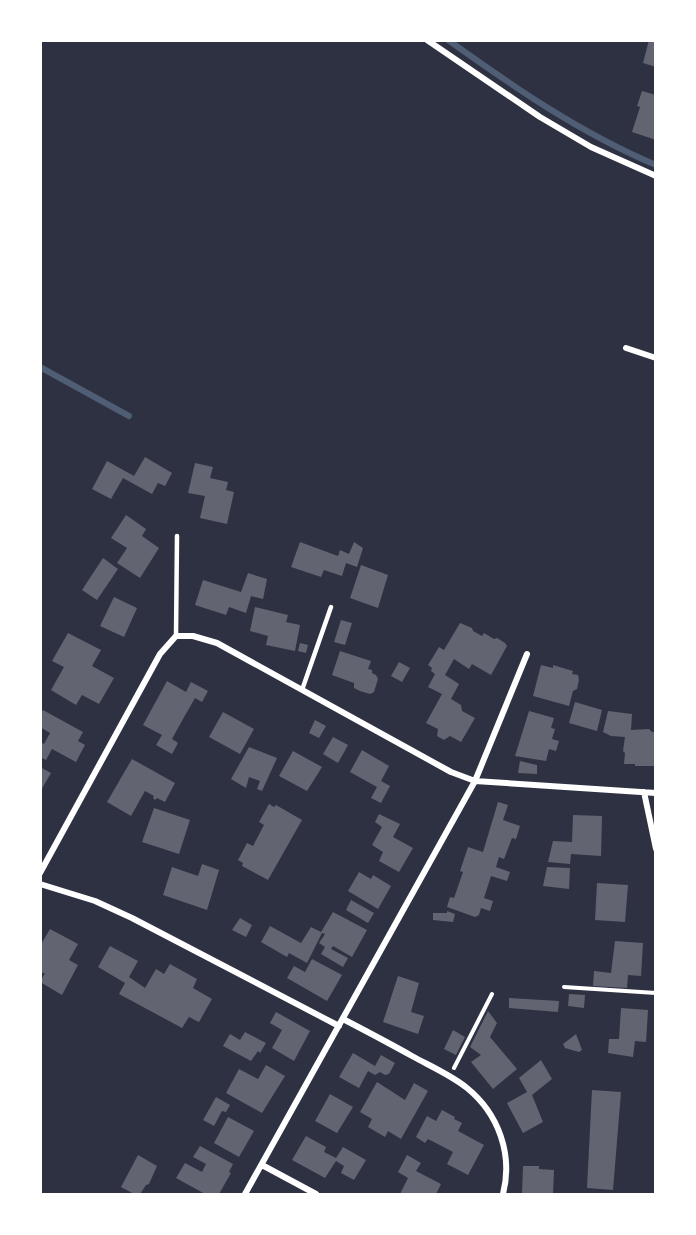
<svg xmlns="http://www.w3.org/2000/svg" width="696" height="1235" font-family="Barlow,sans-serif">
	<rect width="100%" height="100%" fill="#2d3142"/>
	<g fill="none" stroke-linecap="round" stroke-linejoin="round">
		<!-- stream -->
		<path stroke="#4f5d75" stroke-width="6" d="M448 40C514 87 580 133 656 165
			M40 367 129 416"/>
	</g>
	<!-- building -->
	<path fill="#626471" d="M649 40 656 41V67L643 63Z
		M642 91 656 95V140L632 132 640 107 637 106Z
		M145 457 172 473 165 486 158 483 152 494 123 478 111 499 92 489 107 461 134 476Z
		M195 463 213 467 210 478 228 482 226 490 234 492 227 524 200 518 205 496 188 493Z
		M126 515 146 529 142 536 159 548 140 578 117 563 127 548 111 538Z
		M300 542 338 556 340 550 349 554 354 542 363 548 357 567 346 563 342 576 324 570 321 577 291 567Z
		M103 558 118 569 97 600 82 590Z
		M361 565 388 575 378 608 350 598Z
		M248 573 267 579 263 599 251 596 246 613 229 607 226 615 195 605 203 580 241 592Z
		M114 597 137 608 124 637 100 626Z
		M255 607 288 615 286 622 300 625 295 651 266 645 268 636 250 631Z
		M341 620 352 623 345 645 334 642Z
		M460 623 472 628 473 631 482 636 484 633 494 639 497 638 505 643 507 646 491 675 472 664 469 669 454 659 445 675 459 684 451 699 461 705 462 711 475 718 461 742 450 736 444 740 437 736 438 729 426 723 442 694 428 687 435 674 431 671 432 668 428 665 439 647 444 650Z
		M68 633 101 650 92 666 114 678 99 704 82 695 76 705 51 690 64 667 52 661Z
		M300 643 308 645 306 653 298 651Z
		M340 651 371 661 368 669 372 670V673L376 675 378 679 374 692 370 694 360 691 354 688V683L332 675Z
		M399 662 410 668 402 682 391 676Z
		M541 665 553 668V665L573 671 572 674 578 675 579 680 577 689 573 691 569 706 533 696Z
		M167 681 186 692 191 682 208 691 202 702 195 698 183 719 172 739 178 743 172 754 156 745 162 735 143 725Z
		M575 702 602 710 597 731 569 723Z
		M43 710 83 732 78 741 85 745 76 762 52 749 46 760 40 757V742L44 744 50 733 40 727V714Z
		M529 711 554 718 551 728 555 729 552 739 559 741 556 751 549 749 546 761 515 756Z
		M608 711 632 714 631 730 649 729 652 732H656L655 766H635V764H624L625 753 623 751 625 737 611 736 603 732Z
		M223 712 254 729 240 754 209 737Z
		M315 720 326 726 319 738 309 733Z
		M333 737 348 745 338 763 323 754Z
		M249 747 277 758 262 791 257 789 260 781 249 777 246 788 231 779Z
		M362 750 389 766 381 781 390 786 381 803 371 798 377 787 350 772Z
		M293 751 322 767 307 791 279 776Z
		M132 759 175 783 165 802 157 798 155 800 153 798 154 796 145 791 131 816 107 802Z
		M520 761 537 765V774L518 773Z
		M40 767 51 773 40 792Z
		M498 802 508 805 503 820 520 826 516 839 512 838 504 859 499 857 496 867 510 872 507 881 491 876 484 898 493 901 490 911 481 908 479 915 475 917 447 907 450 897 454 898 463 872 460 871 468 847 483 852Z
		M269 804 274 807 276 805 302 820 268 880 242 866 243 863 238 860 247 843 253 846 264 825 259 822Z
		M154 808 190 820 179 854 142 842Z
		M379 814 400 824 393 837 413 848 399 872 379 861 383 852 372 845 382 827 375 822Z
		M573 815 602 816 601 856 571 854 570 864 548 862 553 841 572 842Z
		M202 864 219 870 207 910 163 895 172 867 198 876Z
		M547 867 570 868 569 889 543 886Z
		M359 872 371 879 373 875 391 886 378 909 348 891Z
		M597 883 628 885 625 922 595 920Z
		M351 900 374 913 368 923 346 910Z
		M447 911 455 914 453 922 433 920V913H447Z
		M333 912 367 930 352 957 333 946 331 949 348 958 343 967 321 954 325 947 319 943 325 934 322 933 307 963 289 953 287 957 261 942 270 926 301 943 311 927 321 932Z
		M240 918 252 925 246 937 232 930Z
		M50 929 78 944 69 960 78 965 62 995 40 982 45 973H40V946Z
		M615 941 643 943 641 976 628 975 627 988 593 986 594 971 611 973Z
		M110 946 138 961 129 977 145 988 156 969 164 974 170 964 197 979 193 988 212 999 199 1022 189 1017 182 1028 119 994 125 983 98 967Z
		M312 959 342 975 327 1001 287 978 294 966 305 972Z
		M398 976 419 983 411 1012 424 1016 418 1034 383 1022Z
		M569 994 585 995 584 1008 568 1006Z
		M509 998 559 1001 558 1012 509 1008Z
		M621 1008 648 1010 646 1042 635 1041 633 1057 608 1053 609 1039H619Z
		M488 1011 497 1023 490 1037 517 1069 493 1089 471 1062 481 1055 470 1047Z
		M276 1012 310 1031 294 1061 272 1048 282 1030 270 1023Z
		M453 1030 465 1037 456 1055 444 1049Z
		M245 1032 266 1043 260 1053 258 1051 251 1061 223 1046 230 1034 240 1040Z
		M576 1034 582 1050 579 1052 565 1048 563 1044Z
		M353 1053 375 1066 381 1055 395 1063 389 1074 385 1075 380 1072 375 1075 368 1071 359 1088 339 1077Z
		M541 1060 552 1079 532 1095 543 1122 523 1133 507 1103 527 1092 519 1078Z
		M266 1065 285 1076 262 1113 226 1093 239 1069 258 1079Z
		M377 1082 405 1100 414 1083 428 1091 401 1139 388 1131 385 1137 368 1127 372 1119 360 1112Z
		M592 1090 621 1092 613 1190 587 1188Z
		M330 1094 353 1107 337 1133 315 1121Z
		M216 1097 230 1105 226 1112 222 1111 214 1126 203 1120Z
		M442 1110 455 1117 454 1119 462 1123 458 1131 484 1145 468 1175 447 1164 453 1152 428 1139 425 1143 416 1137 427 1116 436 1121Z
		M228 1117 254 1131 239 1157 214 1143Z
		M306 1136 326 1147 324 1152 336 1158 343 1147 366 1160 354 1180 341 1173 344 1166 336 1161 325 1178 292 1160Z
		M200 1146 233 1164 229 1172 231 1173 219 1194H205L176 1178 185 1163 202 1172 206 1164 193 1157Z
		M138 1155 157 1166 149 1184 146 1185 140 1194H134L121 1187Z
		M407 1155 421 1163 416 1171 441 1184 436 1194H400L408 1178 398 1172Z
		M523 1166H539V1169L554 1170 553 1194H522Z"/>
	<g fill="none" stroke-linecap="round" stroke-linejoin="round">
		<!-- path -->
		<path stroke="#fff" stroke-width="4" d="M564 987 656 993
			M454 1068 492 994"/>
		<!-- service -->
		<path stroke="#fff" stroke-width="4.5" d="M176 636 177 536
			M302 690 331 607"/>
		<!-- minor -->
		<path stroke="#fff" stroke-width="6" d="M427 40 540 117 591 147 656 176
			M626 348 656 358
			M644 792 656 849
			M40 873 160 654 176 636H193L217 643 451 772 475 781 656 793
			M40 884 95 901 132 918 339 1026
			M343 1019C366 1031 389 1043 412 1056 430 1066 451 1075 467 1088 499 1114 513 1155 503 1194
			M262 1165 316 1194
			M245 1194 475 781 527 654"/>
	</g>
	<!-- border -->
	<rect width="696" height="1235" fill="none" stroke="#ffffff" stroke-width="84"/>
</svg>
